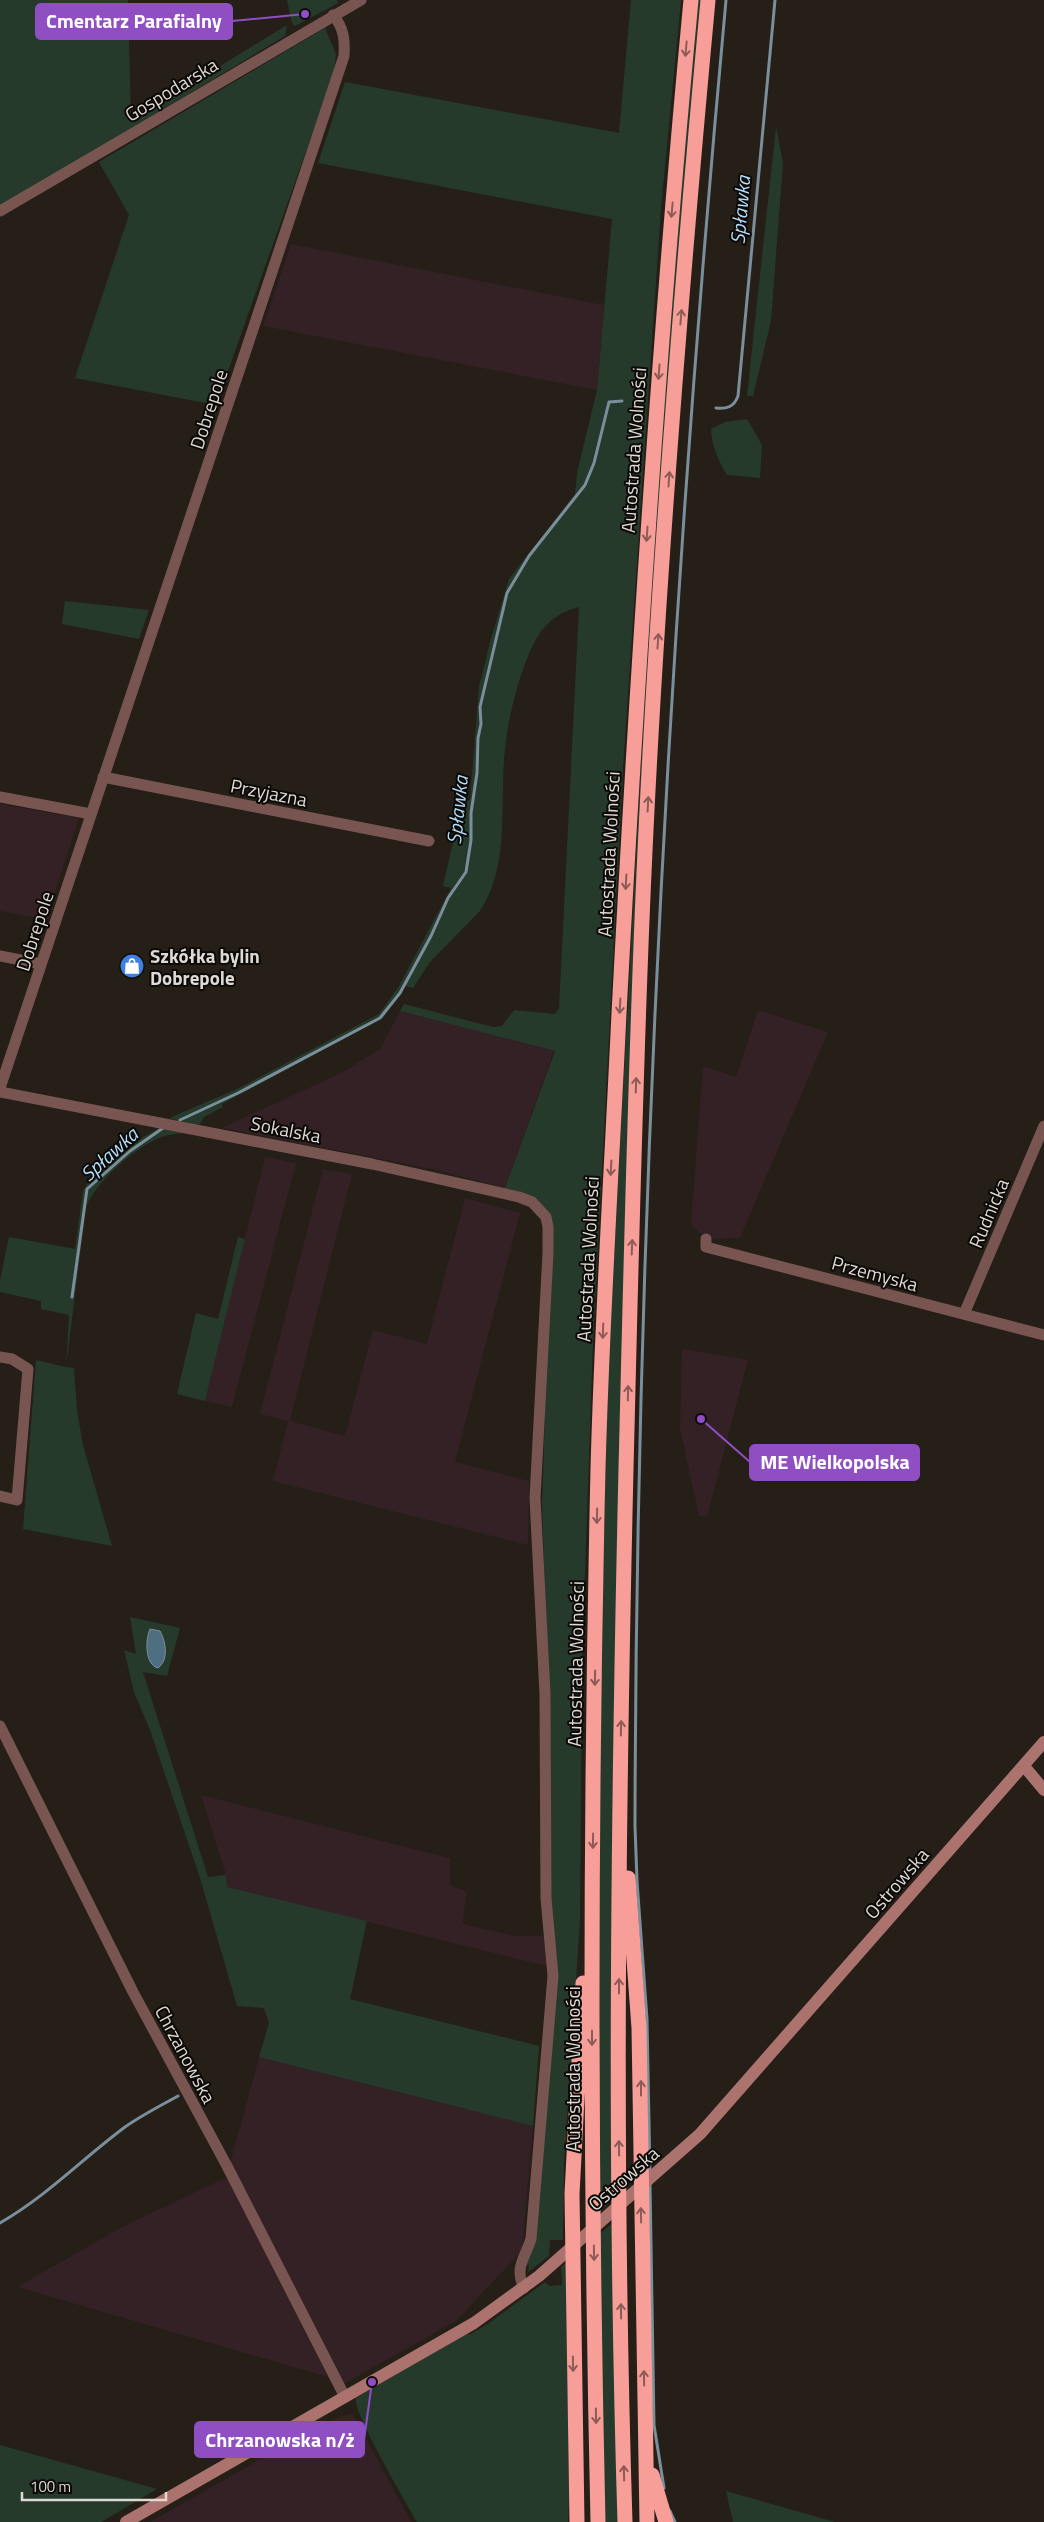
<svg xmlns="http://www.w3.org/2000/svg" width="1044" height="2522" font-family="'Titillium Web',sans-serif">
	<rect width="100%" height="100%" fill="#251f17"/>
	<!-- industrial -->
	<path fill="#342125" d="M291 244 604 305 597 390 263 326Z
		M0 804 79 818 46 919 0 911Z
		M758 1010 828 1032 740 1238 706 1239 691 1224 703 1066 736 1077Z
		M400 1011 554 1051 505 1188 433 1169 222 1128 343 1072 380 1049Z
		M265 1157 296 1163 232 1407 205 1401Z
		M323 1169 352 1174 290 1421 345 1436 373 1330 427 1344 465 1198 520 1213 455 1462 529 1481 528 1545 273 1481 288 1421 260 1414Z
		M682 1349 748 1360 707 1517 699 1516 680 1429Z
		M201 1795 450 1858V1885L467 1892 462 1924 516 1936H546V1966L227 1887 226 1875Z
		M259 2057 533 2126 522 2251 456 2321 342 2385 230 2164Z
		M227 2177 328 2377 17 2287 124 2226Z
		M353 2414 411 2522H150L301 2436 342 2416Z"/>
	<!-- green -->
	<path fill="#263a2b" d="M0 0H128L131 121 287 25 285 36 0 207Z
		M287 0H337L338 3 295 26 292 23Z
		M631 0H681L661 208 623 768 593 1341 582 1660 580 1919 564 2163 563 2240H550L549 2256 528 2272 529 2265 526 2264 547 2106 551 1755 542 1507 551 1224 527 1195 505 1188 555 1051 400 1011 404 1004 493 1027 502 1026 514 1010 555 1014 559 1008 579 607C547 615 536 635 525 664 515 691 508 720 505 749 499 802 511 864 480 911L430 962 413 988 405 986 383 1018 222 1104 223 1107 204 1117 200 1124 195 1125 169 1118 237 1089 379 1014 399 986 451 888 443 886 463 799 470 800 479 687 490 642 509 579 575 494 577 473 597 390 612 219 318 163 345 82 619 133Z
		M697 0H702L656 563 613 2199 599 2212V1788L607 1385 654 524Z
		M325 28 336 54 334 72 216 405 75 378 129 215 99 162Z
		M776 127 783 163 771 321 753 396H747Z
		M747 419 762 445 760 478 727 475C718 460 712 447 711 429L725 422Z
		M65 601 149 610 139 639 62 624Z
		M161 1127 185 1133C176 1134 167 1134 159 1138 133 1149 96 1182 86 1207L66 1367 74 1368 77 1411 83 1445 112 1546 23 1529 36 1360 66 1367 69 1315 41 1309V1301L0 1292V1280L9 1237 75 1249 83 1191 87 1184 143 1137Z
		M238 1237 245 1239 205 1401 177 1394 196 1313 218 1319Z
		M130 1617 180 1628 167 1676 143 1672 208 1877 226 1875 227 1887 367 1921 350 1999 539 2046 533 2126 259 2057 269 2023 264 2008 237 2006 200 1878 150 1730 134 1692 124 1650 136 1654Z
		M614 2222 619 2522H605L599 2234Z
		M566 2263 569 2498 568 2522H417C407 2504 352 2411 356 2398L465 2334H471L489 2323 545 2282 549 2286 562 2285 561 2267Z
		M0 2445 157 2489 101 2522H0Z
		M726 2491 835 2522H733Z"/>
	<!-- water -->
	<path fill="#506e82" stroke="#7a8e9b" d="M150 1629 160 1631C166 1642 169 1660 158 1668 145 1665 145 1640 150 1629Z"/>
	<g fill="none" stroke-linecap="round" stroke-linejoin="round">
		<!-- stream -->
		<path stroke="#7a8e9b" stroke-width="3" d="M716 408C727 409 734 407 738 396L775 0
			M180 1120 238 1093 380 1018 400 993 431 936 448 898 466 872 471 840V813L477 773 478 738 481 724 480 707 507 593 529 556 585 485 594 463 609 402 622 401
			M72 1297 87 1189 130 1151 163 1128
			M650 2174 647 2019 637 1881 635 1826C636 1216 670 607 726 0
			M650 2183 654 2425 664 2488
			M0 2223C47 2196 82 2159 125 2127 142 2115 160 2106 178 2096
			M670 2511 675 2522"/>
		<!-- street -->
		<path stroke="#795552" stroke-width="11" d="M0 211 361 0
			M103 777 429 841
			M0 797 91 814
			M0 956 41 964
			M0 1088 344 56C345 40 344 28 333 15
			M0 1092 372 1164 519 1197 532 1202 546 1217 548 1227V1253L535 1498 545 1694 546 1898 553 1976 531 2239C525 2258 514 2268 524 2288
			M706 1239V1247L1044 1335
			M964 1314 1044 1126
			M0 1357 12 1359 28 1369 17 1500 0 1496
			M0 1726 133 1992 227 2166 345 2397"/>
		<!-- secondary -->
		<path stroke="#ac726e" stroke-width="12" d="M1024 1766 1044 1790
			M126 2522 474 2323 539 2276 700 2134 1044 1742"/>
		<!-- highway -->
		<path stroke="#f79e98" stroke-width="15" d="M628 1878 639 2028 647 2522
			M652 2475 666 2522
			M577 2522 572 2194 583 1983
			M598 2522C590 2171 590 1820 598 1469 602 1317 612 1165 619 1013 637 674 659 337 691 0
			M625 2522C614 2171 618 1820 626 1469 631 1270 635 1072 644 873 657 582 681 290 708 0"/>
	</g>
	<!-- one-way arrows -->
	<defs><path id="oneway-shaft" d="M-6 0H5M1.5-3L5.5 0L1.5 3" fill="none" stroke-width="1.6" stroke-linecap="round" stroke-linejoin="round" transform="scale(1.25)"/></defs>
	<g stroke="#8d5b56">
		<use href="#oneway-shaft" transform="translate(686 49) rotate(95)"/>
		<use href="#oneway-shaft" transform="translate(672 210) rotate(95)"/>
		<use href="#oneway-shaft" transform="translate(681 317) rotate(-85)"/>
		<use href="#oneway-shaft" transform="translate(659 372) rotate(94)"/>
		<use href="#oneway-shaft" transform="translate(669 479) rotate(-86)"/>
		<use href="#oneway-shaft" transform="translate(647 534) rotate(94)"/>
		<use href="#oneway-shaft" transform="translate(658 641) rotate(-86)"/>
		<use href="#oneway-shaft" transform="translate(648 804) rotate(-87)"/>
		<use href="#oneway-shaft" transform="translate(626 882) rotate(93)"/>
		<use href="#oneway-shaft" transform="translate(620 1006) rotate(93)"/>
		<use href="#oneway-shaft" transform="translate(636 1085) rotate(-88)"/>
		<use href="#oneway-shaft" transform="translate(611 1168) rotate(93)"/>
		<use href="#oneway-shaft" transform="translate(632 1247) rotate(-88)"/>
		<use href="#oneway-shaft" transform="translate(603 1331) rotate(92)"/>
		<use href="#oneway-shaft" transform="translate(628 1393) rotate(-89)"/>
		<use href="#oneway-shaft" transform="translate(597 1516) rotate(91)"/>
		<use href="#oneway-shaft" transform="translate(595 1678) rotate(91)"/>
		<use href="#oneway-shaft" transform="translate(621 1728) rotate(-89)"/>
		<use href="#oneway-shaft" transform="translate(593 1841) rotate(91)"/>
		<use href="#oneway-shaft" transform="translate(619 1986) rotate(-90)"/>
		<use href="#oneway-shaft" transform="translate(592 2038) rotate(90)"/>
		<use href="#oneway-shaft" transform="translate(641 2088) rotate(-90)"/>
		<use href="#oneway-shaft" transform="translate(619 2148) rotate(-91)"/>
		<use href="#oneway-shaft" transform="translate(641 2215) rotate(-91)"/>
		<use href="#oneway-shaft" transform="translate(594 2253) rotate(89)"/>
		<use href="#oneway-shaft" transform="translate(621 2311) rotate(-91)"/>
		<use href="#oneway-shaft" transform="translate(573 2364) rotate(89)"/>
		<use href="#oneway-shaft" transform="translate(644 2378) rotate(-91)"/>
		<use href="#oneway-shaft" transform="translate(596 2416) rotate(89)"/>
		<use href="#oneway-shaft" transform="translate(624 2473) rotate(-91)"/>
	</g>
	<!-- icons -->
	<defs>
		<symbol id="shop-disc" viewBox="-11 -11 22 22"><circle r="9.5" fill="#3f7fe0" stroke="#0c0906"/><path d="M-5-2.5h2.3a2.7 3.5 0 0 1 5.4 0H5L5.5 6h-11ZM-1.5-2.5h3a1.5 2.3 0 0 0-3 0Z" fill="#fff"/></symbol>
	</defs>
	<g fill-rule="evenodd">
		<use href="#shop-disc" x="118" y="952" width="28" height="28"/>
	</g>
	<g text-anchor="middle" dominant-baseline="central" stroke-width="4" stroke-linejoin="round" paint-order="stroke">
		<!-- street labels -->
		<g font-size="19" fill="#ddd9d4" stroke="#0c0906">
			<text transform="translate(171 89) rotate(-31)">Gospodarska</text>
			<text transform="translate(208 409) rotate(-72)">Dobrepole</text>
			<text transform="translate(633 450) rotate(-86)">Autostrada Wolności</text>
			<text transform="translate(269 792) rotate(11)">Przyjazna</text>
			<text transform="translate(608 854) rotate(-87)">Autostrada Wolności</text>
			<text transform="translate(34 931) rotate(-72)">Dobrepole</text>
			<text transform="translate(286 1129) rotate(11)">Sokalska</text>
			<text transform="translate(988 1213) rotate(-67)">Rudnicka</text>
			<text transform="translate(587 1259) rotate(-87)">Autostrada Wolności</text>
			<text transform="translate(875 1273) rotate(15)">Przemyska</text>
			<text transform="translate(575 1664) rotate(-89)">Autostrada Wolności</text>
			<text transform="translate(896 1883) rotate(-49)">Ostrowska</text>
			<text transform="translate(186 2054) rotate(62)">Chrzanowska</text>
			<text transform="translate(572 2069) rotate(-90)">Autostrada Wolności</text>
			<text transform="translate(623 2178) rotate(-41)">Ostrowska</text>
		</g>
		<!-- poi labels -->
		<g font-size="19" font-weight="bold" fill="#ddd9d4" stroke="#0c0906" text-anchor="start">
			<text x="150" y="955">Szkółka bylin<tspan x="150" dy="22">Dobrepole</tspan></text>
		</g>
		<!-- water labels -->
		<g font-size="20" font-style="italic" fill="#b2defc" stroke="#0c0906">
			<text transform="translate(740 210) rotate(-85)">Spławka</text>
			<text transform="translate(457 810) rotate(-84)">Spławka</text>
			<text transform="translate(109 1154) rotate(-42)">Spławka</text>
		</g>
	</g>
	<!-- callouts -->
	<path fill="none" stroke="#8f4fc3" stroke-width="2" d="M305 14L232 21M701 1419L750 1462M372 2382L364 2440"/>
	<g fill="#8f4fc3" stroke="#0c0906" stroke-width="2">
		<circle cx="305" cy="14" r="5"/>
		<circle cx="701" cy="1419" r="5"/>
		<circle cx="372" cy="2382" r="5"/>
	</g>
	<g fill="#8f4fc3" stroke="#8f4fc3" stroke-width="2">
		<rect x="36" y="4" width="196" height="35" rx="5"/>
		<rect x="750" y="1445" width="169" height="35" rx="5"/>
		<rect x="195" y="2422" width="169" height="35" rx="5"/>
	</g>
	<g font-size="20" text-anchor="middle" font-weight="bold" fill="#fff">
		<text x="134" y="28">Cmentarz Parafialny</text>
		<text x="835" y="1469">ME Wielkopolska</text>
		<text x="280" y="2447">Chrzanowska n/ż</text>
	</g>
	<!-- scale -->
	<path d="M22 2492v8h144v-8" fill="none" stroke="#ddd9d4" stroke-width="2.5"/>
	<text x="30" y="2492" font-size="15" fill="#ddd9d4" stroke="#0c0906" stroke-width="4" paint-order="stroke">100 m</text>
</svg>
